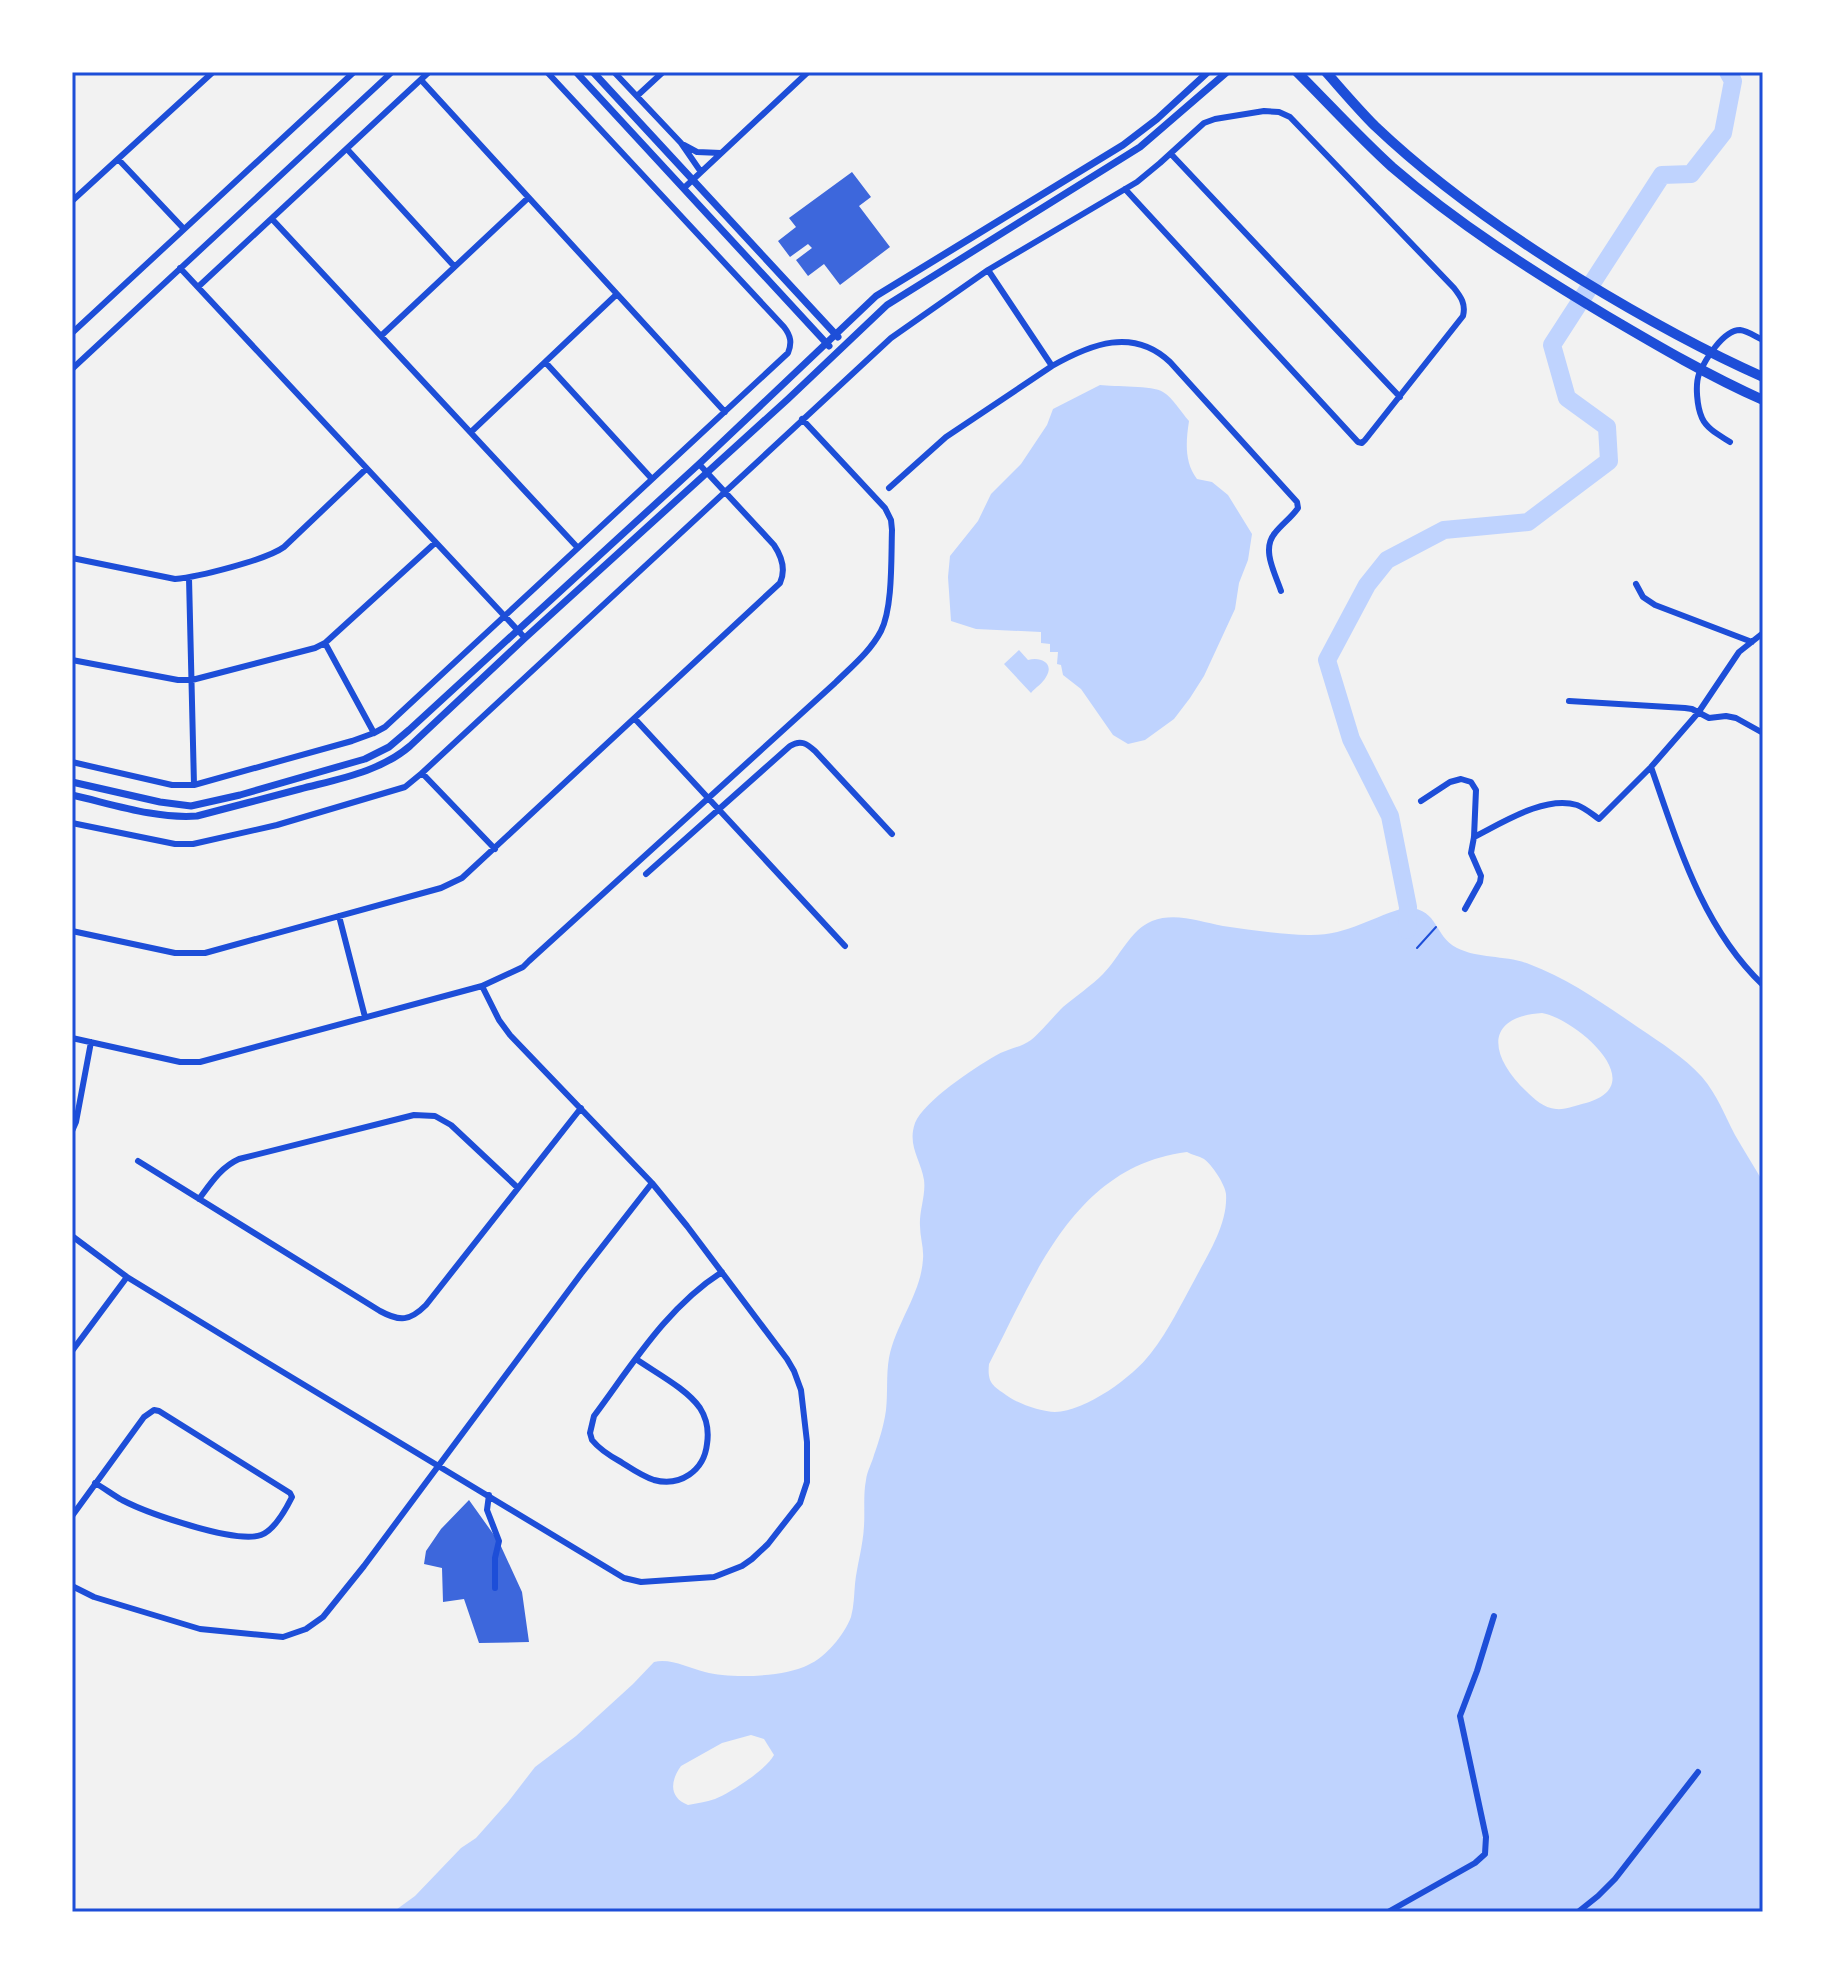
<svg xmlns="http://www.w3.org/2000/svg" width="1835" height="1984" font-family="Commissioner,sans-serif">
	<rect width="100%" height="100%" fill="#f2f2f2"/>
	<!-- water -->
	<path fill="#bfd3fe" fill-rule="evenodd" d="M1100 385C1114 387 1153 385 1163 392 1173 398 1181 412 1189 421 1186 441 1184 462 1197 479L1212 482 1228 495 1252 534 1248 560 1239 583 1235 609 1204 676 1190 698 1174 719 1145 740 1128 744 1113 735 1081 689 1063 675 1061 665 1057 664 1058 652H1050V644L1041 643V632L976 629 951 621 948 577 950 556 978 521 991 494 1021 464 1047 425 1053 409Z
		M1019 650 1028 660C1040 656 1055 663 1046 677 1043 683 1035 688 1031 693L1004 664Z
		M1408 907C1440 911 1433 935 1457 948 1479 959 1506 955 1529 964 1569 979 1604 1004 1639 1028 1661 1043 1684 1057 1702 1077 1718 1096 1724 1114 1735 1135 1744 1151 1754 1166 1763 1182V1912H393L415 1896 461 1848 476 1838 508 1802 535 1767 576 1736 633 1684 654 1662C671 1658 688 1668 705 1672 731 1679 785 1677 808 1665 826 1657 844 1635 851 1617 854 1606 854 1595 855 1584 857 1565 863 1546 864 1526 865 1511 863 1495 866 1480 867 1471 872 1463 874 1455 879 1441 884 1425 886 1410 888 1393 886 1375 889 1358 896 1323 921 1294 923 1259 924 1248 920 1237 920 1226 919 1211 926 1195 924 1180 921 1160 907 1146 915 1123 924 1101 974 1068 995 1056 1006 1049 1020 1048 1031 1040 1041 1032 1053 1017 1063 1007 1076 996 1091 986 1103 974 1119 958 1130 930 1152 921 1176 912 1200 922 1223 926 1251 930 1279 934 1308 935 1348 936 1372 916 1408 907ZM1542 1013C1576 1019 1653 1085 1586 1103 1577 1105 1565 1110 1556 1109 1544 1108 1534 1099 1526 1091 1491 1058 1482 1017 1542 1013ZM1187 1152C1192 1155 1199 1156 1204 1159 1212 1165 1225 1184 1226 1194 1228 1224 1208 1254 1195 1279 1181 1304 1169 1330 1151 1353 1133 1377 1086 1411 1055 1412 1043 1412 1019 1404 1009 1397 993 1386 987 1384 989 1364 1035 1276 1074 1166 1187 1152ZM751 1735 764 1739 774 1755C767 1769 730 1793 715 1799 706 1802 697 1803 688 1805 669 1798 670 1781 681 1766L722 1743Z"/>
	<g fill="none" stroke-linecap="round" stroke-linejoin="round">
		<!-- river -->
		<path stroke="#bfd3fe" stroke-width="18" d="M1407 930 1408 907 1390 816 1351 739 1327 660 1367 585 1387 560 1444 530 1528 522 1609 461 1607 427 1567 398 1552 345 1662 175 1691 174 1723 133 1733 81 1728 72"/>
	</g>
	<!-- building -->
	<path fill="#3d67dc" d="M852 172 871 197 859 206 890 247 840 285 824 264 808 276 796 260 812 248 808 244 790 257 778 241 796 227 789 218Z
		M469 1500 499 1542 522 1592 529 1642 479 1643 464 1599 443 1602 442 1568 424 1564 426 1551 441 1529Z"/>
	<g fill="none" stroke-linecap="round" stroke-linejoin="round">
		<!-- path -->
		<path stroke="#1d4ed8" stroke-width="2" d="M1417 948 1436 927"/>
		<!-- minor -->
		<path stroke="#1d4ed8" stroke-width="6" d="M614 72 681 143 701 172
			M421 80 725 412
			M637 96 663 72
			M684 145 697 152 721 153
			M347 149 454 266
			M1171 154 1400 397
			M118 159 184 229
			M684 188 808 72
			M72 201 213 72
			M272 219 578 548
			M180 268 525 638
			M988 270 1052 366
			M198 287 429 72
			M72 333 354 72
			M382 335 528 198
			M546 363 652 479
			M72 369 392 72
			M471 432 617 294
			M1730 442C1719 435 1707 429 1702 418 1697 407 1695 385 1699 374 1705 360 1723 330 1740 330 1748 331 1756 337 1763 340
			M889 488 946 437 1052 366C1091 344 1133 327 1170 362L1297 502 1298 508C1291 518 1282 524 1275 533 1261 549 1275 573 1281 591
			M72 558 175 579C198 577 266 560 284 547L366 469
			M189 578 194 785
			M1636 584 1643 597 1655 605 1752 642
			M325 643 374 733
			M72 660 178 680H192L315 648 325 643 435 543
			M1569 701 1685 708 1692 709 1709 718 1726 716 1736 718 1763 733
			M635 719 845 946
			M72 762 172 785H194L352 741 374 733 385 727 788 353C792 343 791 336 784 327L547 72
			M1651 767C1678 844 1702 927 1763 985
			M422 773 495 849
			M1421 801 1450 782 1461 779 1471 782 1476 790 1474 837 1471 853 1481 876 1480 882 1465 909
			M72 823 175 844H193L277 825 405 787 422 773 891 338 988 270 1137 182 1160 163 1204 123 1215 119 1264 111 1279 112 1290 117 1454 288C1461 297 1466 304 1463 316L1365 440 1362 443 1358 442 1125 189
			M1474 837C1502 823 1545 795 1577 805 1585 808 1592 814 1599 819L1651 767 1698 713 1739 652 1763 633
			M646 874 790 746C801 739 807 744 815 751L892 834
			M339 916 365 1017
			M72 931 175 953H205L441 888 462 878 780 583C786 570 782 557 774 545L699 464
			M72 1038 180 1062H200L482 986 523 967 529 961 835 683C851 667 870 652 881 631 893 607 891 557 892 530L891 520 885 508 802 419
			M72 1131 76 1122 91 1042
			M138 1161 380 1311C400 1322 410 1321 426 1305L581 1108
			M199 1199C211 1183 221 1167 239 1159L414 1115 435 1116 451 1125 518 1188
			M72 1236 127 1277 258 1357 624 1578 641 1582 714 1577 742 1566 752 1559 768 1544 800 1503 807 1482V1442L801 1390 794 1371 787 1359 687 1226 652 1183 510 1035 499 1020 482 986
			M72 1351 127 1277
			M636 1359C656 1373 687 1389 700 1408 707 1419 709 1431 707 1444 704 1471 680 1487 654 1480 642 1476 632 1469 621 1462 610 1456 600 1450 592 1440L590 1433 594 1416C632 1365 667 1307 722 1272
			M489 1495 487 1510 499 1541 495 1558V1588
			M72 1516 144 1417 154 1410 159 1411 290 1493 292 1497C286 1509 275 1530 261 1535 235 1544 147 1513 122 1500 113 1495 104 1488 95 1483
			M72 1586 94 1597 200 1629 283 1637 306 1629 323 1617 364 1566 581 1274 652 1183
			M1388 1912 1475 1863 1485 1854 1486 1837 1460 1716 1477 1671 1494 1616
			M1578 1912 1598 1896 1615 1879 1698 1772"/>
		<!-- tertiary -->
		<path stroke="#1d4ed8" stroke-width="7" d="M576 72 829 346
			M593 72 838 337
			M72 782 160 802 191 806 240 795 365 759 389 747 409 730 699 464 876 296 1123 145 1157 119 1208 72
			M72 795C112 804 155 819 197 816 231 807 266 798 300 789 338 779 380 772 410 746L525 638 788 399 887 305 1140 147 1227 72"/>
		<!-- trunk -->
		<path stroke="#1d4ed8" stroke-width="10" d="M1297 72C1329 104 1359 137 1392 167 1458 224 1532 271 1607 316 1658 346 1709 376 1763 400
			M1326 72C1342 90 1358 109 1375 126 1437 185 1507 234 1580 279 1639 315 1700 349 1763 377"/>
	</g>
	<!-- border -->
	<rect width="1835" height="1984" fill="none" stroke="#ffffff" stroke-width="148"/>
	<rect x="74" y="74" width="1687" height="1836" fill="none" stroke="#1d4ed8" stroke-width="3"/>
</svg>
